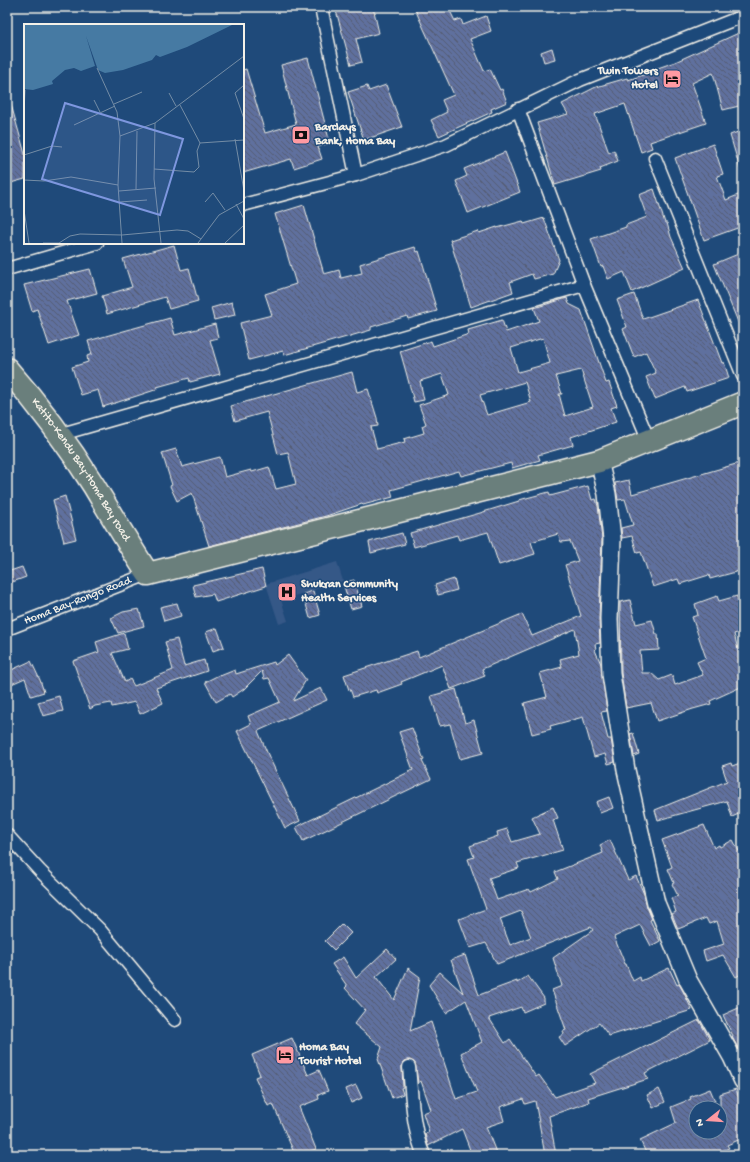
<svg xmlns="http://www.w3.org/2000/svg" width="750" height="1162" font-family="'Gochi Hand',sans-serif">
	<defs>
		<pattern id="building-back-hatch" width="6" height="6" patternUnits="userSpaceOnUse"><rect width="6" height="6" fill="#5f6f9e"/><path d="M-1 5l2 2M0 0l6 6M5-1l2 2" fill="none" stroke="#545c72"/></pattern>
	</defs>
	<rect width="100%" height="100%" fill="#1f4a7a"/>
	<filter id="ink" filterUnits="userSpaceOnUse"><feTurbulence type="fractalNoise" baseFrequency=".025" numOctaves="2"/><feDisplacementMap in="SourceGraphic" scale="8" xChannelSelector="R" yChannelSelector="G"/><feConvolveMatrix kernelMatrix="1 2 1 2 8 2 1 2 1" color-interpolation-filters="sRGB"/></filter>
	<g filter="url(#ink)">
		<!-- built -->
		<path fill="#365887" d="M337 562 343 581 281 600 288 621 279 624 266 584Z"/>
		<!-- building -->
		<path fill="url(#building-back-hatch)" stroke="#f4f1e8" fill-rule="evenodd" d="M335 7H373L379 33 356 39 362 62 351 65Z
			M414 7H448L455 21 461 19 463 25 486 16 491 31 470 39 484 71 490 69 500 90 502 89 507 102 491 109 492 112 439 136 431 120 447 112 442 100 454 95Z
			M743 31V105L723 110 713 73 692 83 706 123 650 142 652 148 641 152 625 104 595 114 609 153 614 150 618 161 600 168 601 171 555 185 537 123 568 114 562 104 596 87 627 78 628 80 652 72V70L675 62Z
			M552 48 555 59 544 62 541 52Z
			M308 58 330 143 318 147 322 159 294 168 291 159 243 173V70L246 69 265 133 296 124 281 65Z
			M386 85 402 127 364 140 348 92 367 86 369 91Z
			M7 101H10L25 154V179L7 184Z
			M743 130V169H740L730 135Z
			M713 144 723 174 717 176 726 200 743 193V226L704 240 675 158Z
			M505 152 520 192 468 213 456 181 467 176 464 169Z
			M654 189 665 223H667L671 237 685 268 632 292 624 272 608 279 603 266 601 267 591 239 626 227V225L647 217 639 195Z
			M304 205 324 274 339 270 341 278 362 273 360 264 415 247 417 252 419 251 437 311 408 319 407 316 371 327V330L284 355 283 351 249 360 240 323 272 315 265 294 296 284 275 214Z
			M544 218 559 260 553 274 534 279 532 274 510 282 513 292 471 307 450 240 478 231 479 233 497 227V228L523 221 524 224Z
			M174 245 181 270 189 268 198 301 169 309 165 297 107 314 102 296 132 287 123 259Z
			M743 252V334L714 264Z
			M90 269 97 293 67 301 79 335 49 345 37 309 32 311 24 285Z
			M634 294 643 319 698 300 722 363 724 362 729 378 687 392 685 387 655 399 646 377 656 373 646 352 634 357 623 329 627 327 617 300Z
			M567 298 569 304 581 310 606 383 609 382 617 406 611 408 616 422 571 437 573 445 538 455 540 460 512 468 511 463 461 476 459 471 391 490 393 497 363 505 362 504 326 516 209 546 192 493 177 501 170 486 172 485 162 453 176 449 182 467 220 457 225 477 251 470 252 472 269 467 276 489 296 484 288 452 278 454 267 412 235 421 231 406 352 372 357 392 368 389 377 418 378 426 371 427 377 449 405 442 404 439 424 433 422 426 426 424 419 405 449 395 442 374 420 381 424 400 414 402 406 372 400 351 431 341 433 346 469 334 468 330 502 320 506 332 539 321 534 308ZM543 338 550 363 518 372 511 348ZM581 370 593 407 565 416 559 394H562L556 376ZM525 382 531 402 487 415 480 395Z
			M232 302 235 315 214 320 211 308Z
			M170 318 175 335 215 324 218 338 210 340 220 374 190 382 189 378 157 387 158 389 103 407 98 390 81 395 72 367 88 362 87 356 92 354 88 341Z
			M743 462V570L710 579 709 575 680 584 678 579 653 587 641 552 637 553 632 536 622 538 621 528 633 525 625 499 618 500 615 483 629 480 632 494Z
			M588 486 592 500 596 499 598 506 602 539 599 619 600 643 595 644 596 649 595 650 601 664 607 711 601 712 608 739H611L615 762 608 764 605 754 594 757 583 717 550 726 551 729 532 734 524 703 547 697 540 673 562 667 560 659 579 654 575 629 482 669 485 676 451 689 442 665 401 682 402 684 377 693 376 690 353 697 350 689 349 690 344 675 417 651 419 657 522 614 532 636 581 616 565 565 578 561 570 541 561 542 558 534 531 542 535 554 499 565 488 532 459 540 457 535 414 547 410 533 480 513 519 501V500L549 492 550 496Z
			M65 496 76 539 64 542 53 500Z
			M402 533 405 544 371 553 369 542Z
			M22 567 26 577 7 584V572Z
			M262 569 266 586 216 602 213 594 196 597 193 585Z
			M454 579 457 590 438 595 435 585Z
			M354 580 362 606 351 609 343 583Z
			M313 591 320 615 310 618 303 594Z
			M717 596 719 601 737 596 743 620V631L734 634 740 657 743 656V686L710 701 711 704 693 709 657 721 651 703 626 708 621 673 620 602 630 600 636 624 652 620 656 634H658L659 650 640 651 642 673H651L659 680 672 675 675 685 703 675 697 662 706 658 692 617 698 615 695 604Z
			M177 603 181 616 164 621 160 607Z
			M139 609 144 626 118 633 111 618 123 612Z
			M217 628 224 647 213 651 206 632Z
			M124 633 128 649 112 653 125 682 130 679 134 686 173 670 165 642 177 639 184 666 204 660 207 671 156 688 163 703 140 714 135 702 112 707 111 703 95 706 90 709 73 661 99 652 96 642Z
			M288 655 306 680 293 701 321 688 327 700 258 731 269 757 300 821 285 828 237 731 251 724 248 716 280 702 269 678 264 679 262 671 244 689 232 697 230 694 216 702 205 682 219 675 220 676 235 670 236 674 274 662 275 665Z
			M31 661 40 680 44 692 31 696 25 678 7 686V672Z
			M456 689 465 723 474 720 483 753 460 759 450 724 440 726 431 696Z
			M59 696 63 711 43 716 38 702Z
			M412 728 424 760 422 761 431 779 303 841 296 827 413 770 399 732Z
			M633 733 639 754 634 756 630 734Z
			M743 762V812L732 817 727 801 658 820 655 810 727 781 722 766 731 763 732 766Z
			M609 797 613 808 600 813 596 802Z
			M553 807 558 818 553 820 563 850 517 863 519 868 489 878 497 900 529 889 531 892 558 879 555 872 603 853 600 845 610 840 628 880 636 876 644 894 647 907 652 919 650 920 660 941 651 946 640 925 614 937 625 964H626L633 981 640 977 641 981 669 968 677 985 679 984 683 991 692 1010 609 1036 599 1023 565 1046 559 1037 564 1034 563 1031 566 1030 552 990 562 986 553 958 593 930 591 927 497 964 486 943 470 948 459 919 486 909 468 859 474 857 470 846 498 836 497 832 507 829 512 842 540 834 532 817ZM521 911 531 937 510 945 500 919Z
			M704 825 714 848 719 845 720 847 733 840 739 851 743 849V973L736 977 723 955 706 961 703 951 724 944 717 921 709 924 706 918 678 929 672 914 676 912 671 898 678 896 672 884 674 883 668 869 672 867 662 840Z
			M342 924 351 933 334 950 325 941Z
			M387 949 396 959 376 977 394 1000 408 968 420 977 410 1031 431 1022 456 1099 477 1092 461 1053 482 1042 466 1000 446 1013 429 985 440 972 463 993 451 960 465 955 479 995 517 981V983L528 976 544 998V1003L523 1012 521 1007 489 1018 505 1043 510 1039 536 1077 539 1075 555 1097 595 1083 590 1074 699 1020 710 1040 645 1073 648 1079 588 1098 589 1102 549 1116 556 1155H545L535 1101 525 1104 523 1099 500 1107 504 1121 486 1127 497 1155H472L462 1129 428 1146 425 1134 429 1132 423 1113 431 1110 421 1081 418 1083 415 1063 409 1060 405 1061 402 1064V1068L403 1087 401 1088 403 1094 392 1098 378 1059 382 1047 354 1024 365 1010 345 988 347 986 332 964 343 957 356 978Z
			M743 1006V1057L732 1037 733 1036 723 1015Z
			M292 1038 308 1075 319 1070 328 1091 318 1095 319 1099 299 1107 316 1149 301 1155H295L273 1104 268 1106 255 1077 260 1075 252 1055Z
			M356 1085 362 1098 351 1103 346 1089Z
			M659 1089 665 1102 653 1108 647 1095Z
			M710 1089 715 1101 699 1108H696V1132H720V1094L736 1089 743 1112V1138L727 1145 729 1148 713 1155H647L640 1140 676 1123 671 1107 691 1099 690 1097Z"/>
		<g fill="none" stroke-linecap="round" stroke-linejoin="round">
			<defs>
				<g id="street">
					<path d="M321 7 356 175"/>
					<path d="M518 109 584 285 649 441"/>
					<path d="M655 158 743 376"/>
					<path d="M243 205 356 175 446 145 580 80 743 16"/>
					<path d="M7 269 97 243"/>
					<path d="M58 435 584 285"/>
					<path id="s1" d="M7 629 148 574"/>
					<path d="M7 835 40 871 100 930 175 1020"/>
					<path d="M409 1067C412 1096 412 1129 424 1155"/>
				</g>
				<path id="secondary" d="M599 461 607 494 612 539 609 619 611 674 626 770 656 903 688 980 732 1057 743 1081"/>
				<g id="highway">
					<path id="s2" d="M7 369C38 404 69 446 94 486 112 516 129 545 148 574L599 461 743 403"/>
				</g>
			</defs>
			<!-- street casing -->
			<use href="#street" stroke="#f4f1e8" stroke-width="15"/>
			<!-- secondary casing -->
			<use href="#secondary" stroke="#f4f1e8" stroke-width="20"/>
			<!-- highway casing -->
			<use href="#highway" stroke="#f4f1e8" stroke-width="25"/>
			<!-- street -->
			<use href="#street" stroke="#1f4a7a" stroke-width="12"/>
			<!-- secondary -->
			<use href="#secondary" stroke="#1f4a7a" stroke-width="17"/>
			<!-- highway -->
			<use href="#highway" stroke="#6a7f7c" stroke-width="22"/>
		</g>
	</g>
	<!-- icons -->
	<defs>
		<symbol id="hotel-square" viewBox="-11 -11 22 22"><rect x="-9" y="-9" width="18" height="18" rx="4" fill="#ff9aa2" stroke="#1f4a7a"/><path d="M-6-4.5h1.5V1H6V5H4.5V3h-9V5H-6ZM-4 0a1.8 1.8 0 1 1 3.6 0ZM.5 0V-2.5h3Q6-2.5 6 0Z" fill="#111"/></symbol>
		<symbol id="bank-square" viewBox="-11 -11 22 22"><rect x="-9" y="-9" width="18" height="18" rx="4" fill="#ff9aa2" stroke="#1f4a7a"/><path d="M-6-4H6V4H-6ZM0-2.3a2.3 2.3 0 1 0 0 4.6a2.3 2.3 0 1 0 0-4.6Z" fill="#111"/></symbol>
		<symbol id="hospital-square" viewBox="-11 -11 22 22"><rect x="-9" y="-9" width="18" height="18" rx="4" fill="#ff9aa2" stroke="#1f4a7a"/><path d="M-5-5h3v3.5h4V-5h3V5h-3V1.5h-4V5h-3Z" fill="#111"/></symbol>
	</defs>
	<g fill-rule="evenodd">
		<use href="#hotel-square" x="661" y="68" width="22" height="22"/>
		<use href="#bank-square" x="290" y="124" width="22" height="22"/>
		<use href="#hospital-square" x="276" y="581" width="22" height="22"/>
		<use href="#hotel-square" x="274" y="1044" width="22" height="22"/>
	</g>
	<g text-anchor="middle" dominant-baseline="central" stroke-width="3" stroke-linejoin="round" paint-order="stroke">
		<!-- poi labels -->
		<g font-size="12" font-weight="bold" fill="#f4f1e8" stroke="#1f4a7a" text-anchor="start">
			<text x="658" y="72" text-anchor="end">Twin Towers<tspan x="658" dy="14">Hotel</tspan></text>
			<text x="315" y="128">Barclays<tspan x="315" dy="14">Bank, Homa Bay</tspan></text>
			<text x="301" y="585">Shukran Community<tspan x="301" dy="14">Health Services</tspan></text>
			<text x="299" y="1048">Homa Bay<tspan x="299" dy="14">Tourist Hotel</tspan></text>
		</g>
		<!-- street labels -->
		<g font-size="12" fill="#f4f1e8" stroke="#1f4a7a">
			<text stroke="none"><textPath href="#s2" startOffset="125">Katito-Kendu Bay-Homa Bay road</textPath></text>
			<text stroke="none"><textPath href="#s1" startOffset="76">Homa Bay-Rongo Road</textPath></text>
		</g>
	</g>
	<!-- overview -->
	<g transform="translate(24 24)">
		<rect width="220" height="220" fill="#1f4a7a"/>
		<path d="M0 1H208L163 23 136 33 132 31 128 36 99 46 81 49 74 46 62 12 71 42 57 47 50 44 41 46 28 57 29 60 9 66 0 65Z" fill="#467aa3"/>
		<path fill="none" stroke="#748da6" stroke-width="1" d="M73 44 93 88 96 112M220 61 211 69 220 95M145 69 152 82M70 76 76 88M90 80 118 68M156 81 176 119M0 89 1 66M131 99 130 155 137 219M50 101 91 82M211 115 220 167M0 131 28 122 38 123M130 145 170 148 175 143 173 127 176 119 220 116M0 156 20 157 47 153 94 161M112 165 113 107M95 167 132 164M96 178 123 176M181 178 189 169 201 186M212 180 220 195M0 186 5 219M19 219H35L46 212 56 210 98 211 153 206 164 207 177 215M98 219 94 161 96 112 131 99 220 32M174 219 195 191 220 177M201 219 220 201"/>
		<path fill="#7e97df" fill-opacity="0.15" stroke="#7e97df" stroke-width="2" d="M41 79 159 115 136 191 18 155Z"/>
		<rect width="220" height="220" fill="none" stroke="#f4f1e8" stroke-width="2"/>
	</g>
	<!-- margin -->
	<rect width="750" height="1162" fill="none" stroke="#1f4a7a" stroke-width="24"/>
	<rect x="12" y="12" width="726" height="1138" fill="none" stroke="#f4f1e8" stroke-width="1.5" filter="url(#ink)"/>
	<!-- north arrow -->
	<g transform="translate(708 1120) rotate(253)"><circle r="19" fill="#1f4a7a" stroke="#748da6"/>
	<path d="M0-3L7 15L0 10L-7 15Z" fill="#ff9aa2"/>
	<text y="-6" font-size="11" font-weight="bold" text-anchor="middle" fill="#f4f1e8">N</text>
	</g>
</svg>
